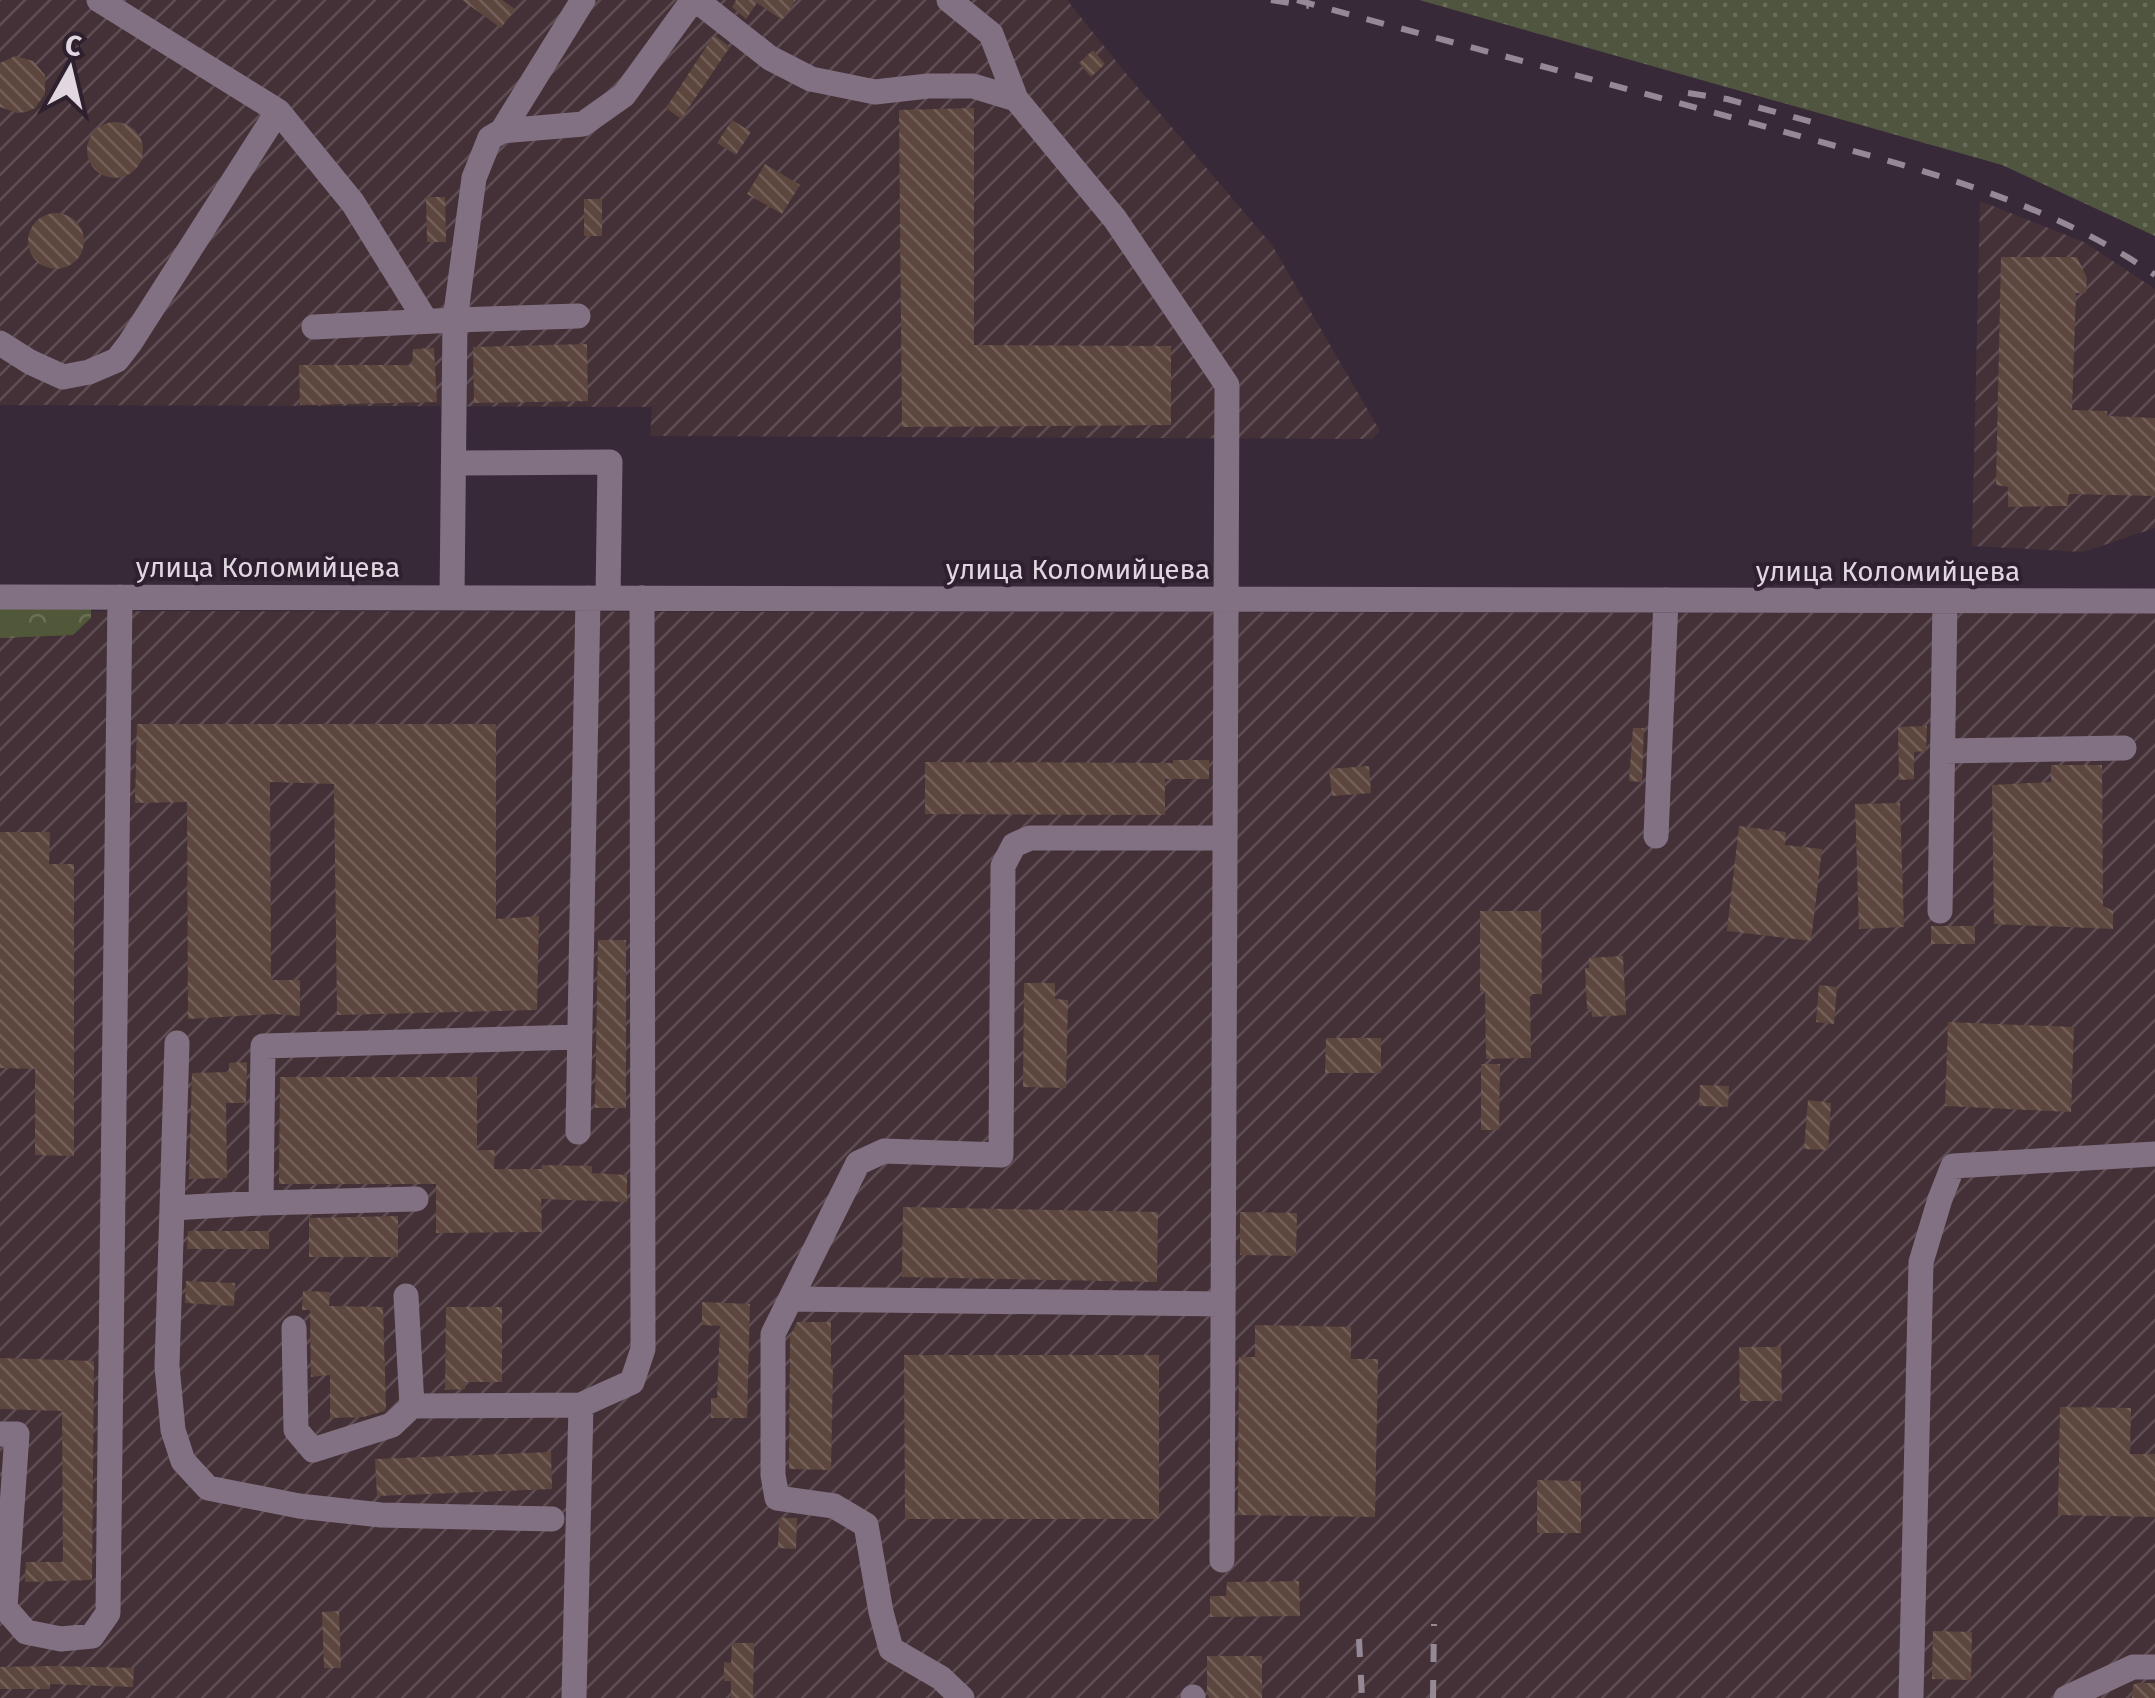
<svg xmlns="http://www.w3.org/2000/svg" width="2155" height="1698" font-family="'Fira Sans',sans-serif">
	<defs>
		<pattern id="industrial-furrows" width="10" height="10" patternUnits="userSpaceOnUse" patternTransform="scale(2.5)"><rect width="10" height="10" fill="#443037"/><path d="M-1 1l2-2M0 10L10 0M9 11l2-2" fill="none" stroke="#5f4d54"/></pattern>
		<pattern id="grass-dots" width="8" height="8" patternUnits="userSpaceOnUse" patternTransform="scale(2.5)"><rect width="8" height="8" fill="#50553f"/><path d="M2 2h.1M6 6h.1" fill="none" stroke="#696d5a" stroke-width="1.8" stroke-linecap="round"/></pattern>
		<pattern id="forest-crowns" width="20" height="18" patternUnits="userSpaceOnUse" patternTransform="scale(2.5)"><rect width="20" height="18" fill="#51583a"/><path d="M2 6a3 3 0 1 1 6 0M12 15a3 3 0 1 1 6 0" fill="none" stroke="#6a6f56"/></pattern>
		<pattern id="building-back-hatch" width="6" height="6" patternUnits="userSpaceOnUse" patternTransform="scale(2.5)"><rect width="6" height="6" fill="#5c463e"/><path d="M-1 5l2 2M0 0l6 6M5-1l2 2" fill="none" stroke="#73605a"/></pattern>
	</defs>
	<rect width="100%" height="100%" fill="#382938"/>
	<!-- industrial -->
	<path fill="url(#industrial-furrows)" d="M0 0H1067L1124 71 1272 245 1380 431 1372 439 650 436 652 407 0 405Z
		M1980 201 2084 242 2155 289V528L2083 552 1972 546Z
		M0 611 2155 613V1698H0Z"/>
	<!-- grass -->
	<path fill="url(#grass-dots)" d="M1419 0H2155V236L2002 165Z"/>
	<!-- forest -->
	<path fill="url(#forest-crowns)" d="M0 608 91 609V618L73 635 0 638Z"/>
	<!-- building -->
	<path fill="url(#building-back-hatch)" d="M462 0H502L515 9 501 28Z
		M736 0H796L782 20 757 3 746 19 732 7Z
		M714 35 730 47 681 119 666 108Z
		M1093 50 1105 64 1091 77 1079 63Z
		M15 56 33 61 45 75V94L35 108 26 112 17 113 0 107V63Z
		M974 108V345L1171 346V425L902 427 899 110Z
		M732 120 751 132 736 155 717 143Z
		M87 150a28 28 0 1 1 56 0a28 28 0 1 1-56 0Z
		M765 164 800 185 782 214 747 194Z
		M426 197H445L446 242H427Z
		M584 199H602V236H584Z
		M28 241a28 28 0 1 1 56 0a28 28 0 1 1-56 0Z
		M2001 257H2077L2087 278 2086 293H2076L2072 410 2107 411V416L2155 418V496L2069 494 2067 506 2008 507V487L1996 485Z
		M587 344 588 401 474 403 473 347Z
		M434 348 437 402 300 405 299 365H412L413 349Z
		M137 724H496V919L539 916 537 1010 337 1015 334 784 270 782 271 980H300V1016L274 1014 188 1019 187 802 135 803Z
		M1927 726 1926 751 1914 752V779L1899 780 1898 727Z
		M1633 728H1644L1642 782 1629 781Z
		M1173 760H1209V779H1165V815L925 814V762L1173 763Z
		M2051 765H2102L2103 906 2113 911V929L1994 924 1992 785 2051 782Z
		M1369 766 1371 793 1332 796 1329 769Z
		M1900 803 1904 927 1859 929 1855 804Z
		M1739 826 1786 832 1785 845 1822 849 1811 941 1727 931Z
		M0 832H50L49 864H74V1156L35 1155V1069L0 1068Z
		M1480 911H1541L1542 994H1530L1531 1058 1486 1059 1485 992 1480 991Z
		M1931 926H1975V944H1931Z
		M598 940H626V1108H595Z
		M1623 956 1626 1015 1592 1017 1591 1009H1587L1585 968H1589V958Z
		M1024 983H1055V999L1068 1000 1066 1088 1023 1087Z
		M1819 985 1837 987 1834 1024 1816 1022Z
		M1948 1022 2074 1027 2071 1112 1945 1106Z
		M1326 1038H1381V1073H1325Z
		M247 1062 246 1103H226L227 1178 189 1179 192 1073 229 1072V1063Z
		M1481 1064H1500L1499 1130H1481Z
		M280 1077H477V1150H495L494 1169H541L542 1165 592 1166V1173L627 1175V1202L541 1199 542 1232 436 1233V1184H279Z
		M1700 1085 1729 1086 1728 1107 1699 1106Z
		M1808 1100 1831 1103 1828 1150 1804 1149Z
		M903 1207 1158 1212 1157 1282 902 1277Z
		M1240 1212 1297 1213 1296 1256 1240 1255Z
		M398 1216V1257H309V1218Z
		M188 1231H269V1249H187Z
		M186 1281 235 1283 234 1306 185 1303Z
		M303 1291 330 1292 329 1306 383 1307 386 1408 384 1411 364 1417 330 1418V1375L311 1377 310 1310H302Z
		M702 1302 750 1304 747 1418H711V1398H717L720 1326 702 1325Z
		M446 1307H502V1382H465V1389L445 1390Z
		M797 1322H831V1365H833L831 1470 789 1469 790 1337Z
		M1255 1325 1351 1327V1359H1378L1375 1517 1238 1515 1239 1357H1255Z
		M1739 1347H1781L1782 1401H1740Z
		M904 1355H1159V1519H905Z
		M0 1358 94 1361 92 1580 25 1582 26 1562H63L62 1411 0 1409Z
		M2060 1407 2131 1408 2130 1454H2155V1517L2058 1515Z
		M551 1452 552 1489 377 1496 375 1459Z
		M1537 1480 1581 1481V1533H1537Z
		M779 1518H797L796 1549 778 1548Z
		M1299 1581 1300 1616 1210 1617V1596H1226L1227 1582Z
		M339 1611 341 1668H324L322 1612Z
		M1933 1631 1972 1632 1971 1680 1932 1679Z
		M732 1643H754L753 1698H731V1681H724V1662L731 1663Z
		M1207 1656H1262V1698H1209L1207 1689Z
		M50 1666 134 1668 133 1687 50 1684V1689H0V1667Z
		M2137 1683H2155V1698H2132L2133 1685Z"/>
	<g fill="none" stroke-linecap="round" stroke-linejoin="round">
		<!-- minor -->
		<path stroke="#827182" stroke-width="25" d="M99 0 278 111
			M696 0 770 58 811 79 875 92 928 86H973L1016 99
			M949 0 991 34 1016 99 1115 219 1227 385 1222 1560
			M502 131 583 0
			M578 316 455 320 474 178 490 138 502 131 583 124 624 95 693 0
			M314 327 455 320 452 598
			M0 343 30 362 63 377 89 372 117 360 130 343 278 111 353 203 426 321
			M454 463 610 462 608 598
			M0 597 2155 601
			M1943 751 2124 748
			M1656 836 1666 600
			M1940 911 1945 601
			M578 1132 588 598
			M416 1199 261 1203 263 1046 579 1037
			M261 1203 172 1208 167 1366 173 1430 183 1461 208 1488 299 1506 381 1515 552 1519
			M172 1208 177 1043
			M406 1296 412 1406 581 1405 632 1382 643 1349 642 598
			M791 1299 1223 1304
			M294 1328 296 1430 313 1450 392 1425 412 1406
			M0 1434H17L5 1608 26 1632 61 1639 92 1636 108 1613 120 597
			M574 1698 581 1405
			M962 1698 941 1678 891 1649 881 1612 866 1525 834 1506 777 1498 773 1475V1334L858 1163 884 1151 1001 1155 1003 866 1014 845 1030 838H1225
			M1193 1698V1697
			M1911 1698 1921 1262 1940 1199 1953 1166 2155 1154
			M2066 1698 2133 1667H2155"/>
		<!-- rail -->
		<path stroke="#958995" stroke-width="6" stroke-dasharray="18 18" stroke-linecap="butt" d="M1271 0 1309 6
			M1297 0C1456 44 1615 85 1774 129 1902 165 2045 198 2155 275
			M1688 93 1727 99 1812 122
			M1359 1639 1362 1698
			M1433 1698 1434 1624"/>
	</g>
	<g text-anchor="middle" dominant-baseline="central" stroke-width="8" stroke-linejoin="round" paint-order="stroke">
		<!-- street labels -->
		<g font-size="28" fill="#e1d7e1" stroke="#2e202e">
			<text x="268" y="567">улица Коломийцева</text>
			<text x="1078" y="569">улица Коломийцева</text>
			<text x="1888" y="571">улица Коломийцева</text>
		</g>
	</g>
	<!-- north arrow -->
	<g transform="translate(70 70) rotate(8)" stroke="#2e202e" stroke-width="8" paint-order="stroke">
	<path d="M0-8L18 38L0 25L-18 38Z" fill="#e1d7e1"/>
	<text y="-15" font-size="28" font-weight="bold" text-anchor="middle" fill="#e1d7e1">С</text>
	</g>
</svg>
